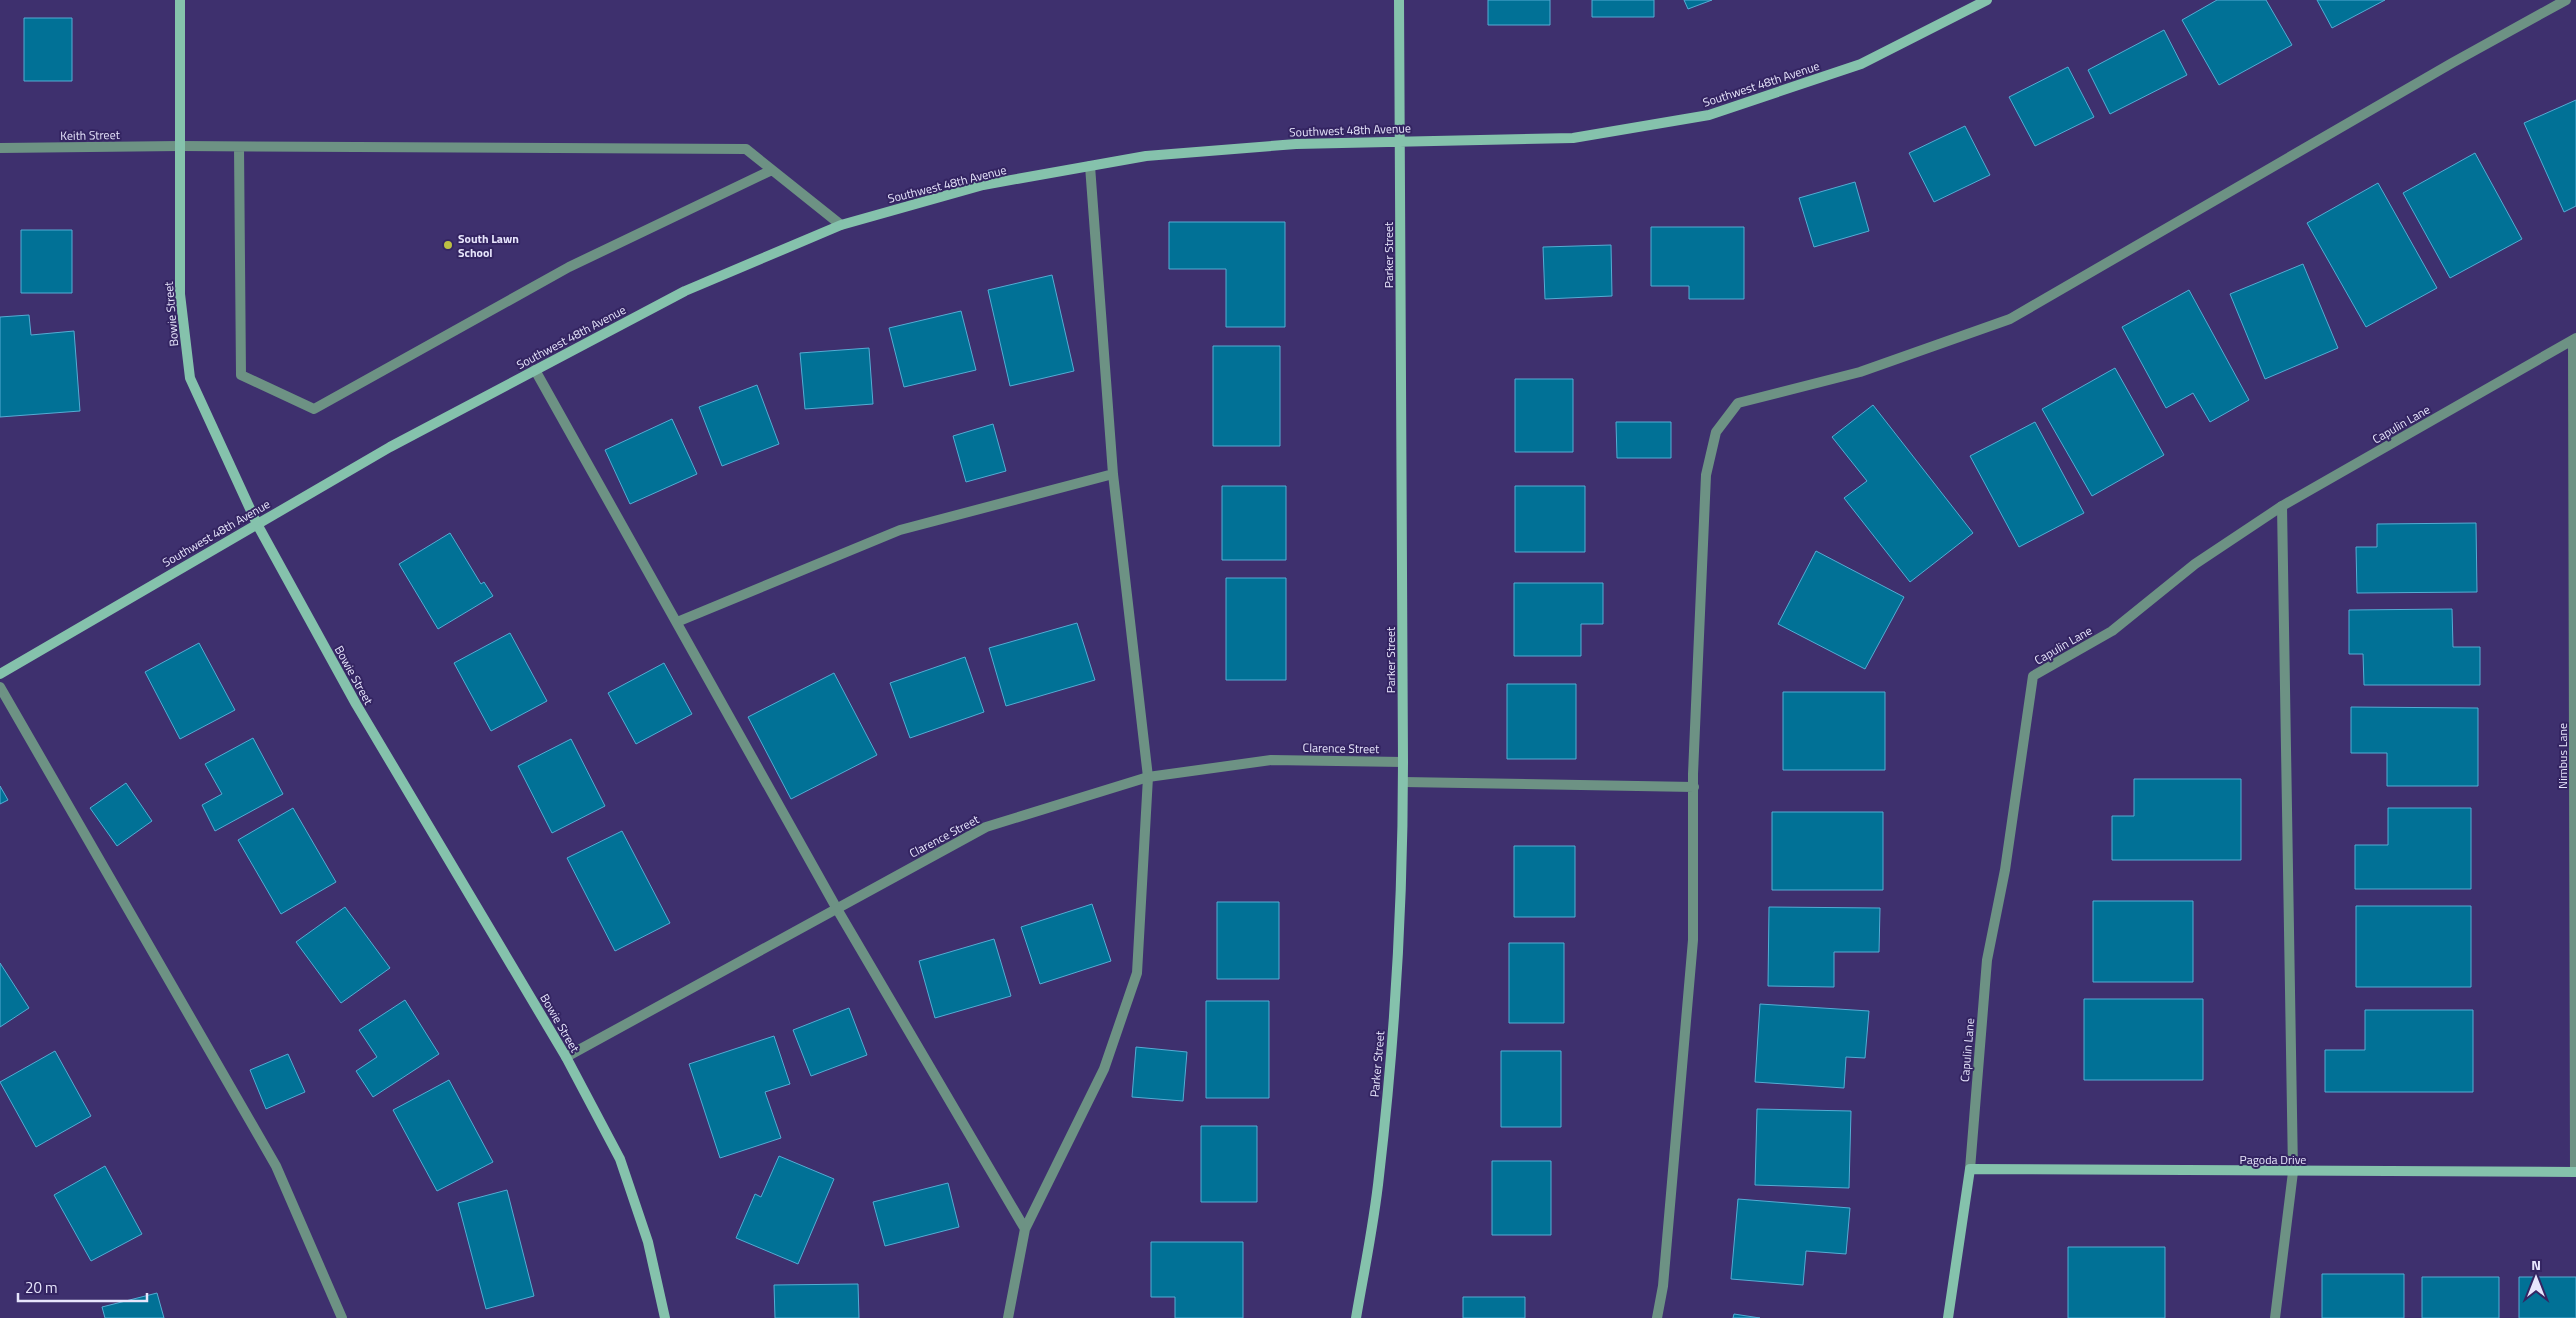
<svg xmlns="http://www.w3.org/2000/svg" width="2576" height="1318" font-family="'Titillium Web',sans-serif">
	<rect width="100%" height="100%" fill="#3e306e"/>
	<!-- building -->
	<path fill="#017196" stroke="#54acd4" d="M1488 0H1550V25H1488Z
		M1592 0H1654V17H1592Z
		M1684 0H1712L1688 9Z
		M2217 0H2266L2292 45 2219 85 2182 20Z
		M2317 0H2385L2332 28Z
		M24 18H72V81H24Z
		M2164 30 2187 75 2110 114 2088 70Z
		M2068 67 2094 117 2035 146 2009 97Z
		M2576 100V206L2564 212 2524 123Z
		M1965 126 1990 175 1934 202 1909 153Z
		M2475 153 2522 239 2450 278 2403 193Z
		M1855 182 1869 231 1814 247 1799 198Z
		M2378 183 2437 288 2366 327 2307 223Z
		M1169 222H1285V327H1226V269H1169Z
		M1651 227H1744V299H1689V286H1651Z
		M21 230H72V293H21Z
		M1611 245 1612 296 1545 299 1543 247Z
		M2303 264 2338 348 2265 379 2230 294Z
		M1052 275 1074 371 1010 386 988 290Z
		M2189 290 2249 400 2210 422 2193 393 2166 408 2122 327Z
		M961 311 976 370 904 387 889 328Z
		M29 315 31 335 74 331 80 411 0 417V317Z
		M1213 346H1280V446H1213Z
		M869 348 873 404 805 409 800 353Z
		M2115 368 2164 455 2092 496 2042 409Z
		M1515 379H1573V452H1515Z
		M757 385 779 444 722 466 699 407Z
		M1873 405 1973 533 1910 582 1844 498 1867 481 1832 437Z
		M672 419 697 474 630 504 605 450Z
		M1616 422H1671V458H1617Z
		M2035 422 2084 513 2019 547 1970 456Z
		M993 424 1006 471 966 482 953 436Z
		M1222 486H1286V560H1222Z
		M1515 486H1585V552H1515Z
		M2476 523 2477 592 2357 593 2356 547H2377V524Z
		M450 533 481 584 484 582 493 596 438 629 399 564Z
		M1816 551 1904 597 1865 669 1778 624Z
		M1226 578H1286V680H1226Z
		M1514 583H1603V624H1581V656H1514Z
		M2452 609 2453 647H2480V685H2364L2363 654H2349V610Z
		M1077 623 1095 680 1006 706 989 648Z
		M510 633 547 701 491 731 454 663Z
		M199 643 235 710 180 739 145 672Z
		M965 657 984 712 910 738 890 683Z
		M664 663 692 714 636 744 608 693Z
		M834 673 877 755 791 799 748 717Z
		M1507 684H1576V759H1507Z
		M1783 692H1885V770H1783Z
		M2351 707 2478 708V786H2387V753H2351Z
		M253 738 283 794 215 831 202 805 222 794 205 764Z
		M571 739 605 806 552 833 518 766Z
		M2134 779H2241V860H2112V816H2134Z
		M126 783 152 821 117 846 90 808Z
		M0 786 8 800 0 804Z
		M293 808 336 882 281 914 238 840Z
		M2388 808H2471V889H2355V845H2388Z
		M1772 812H1883V890H1772Z
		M622 831 670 923 615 951 567 858Z
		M1514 846H1575V917H1514Z
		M2093 901H2193V982H2093Z
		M1217 902H1279V979H1217Z
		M1092 904 1111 961 1040 984 1021 927Z
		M2356 906H2471V987H2356Z
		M345 907 390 968 341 1003 296 942Z
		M1769 907 1880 908 1879 952H1834V987L1768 986Z
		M994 939 1011 996 935 1018 919 961Z
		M1509 943H1564V1023H1509Z
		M0 963 29 1008 0 1027Z
		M2084 999H2203V1080H2084Z
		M405 1000 439 1054 373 1097 356 1071 377 1057 359 1030Z
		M1206 1001H1269V1098H1206Z
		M1760 1004 1869 1011 1865 1058 1846 1057 1844 1088 1755 1082Z
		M849 1008 867 1055 811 1076 793 1030Z
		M2365 1010H2473V1092H2325V1050H2365Z
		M774 1036 790 1084 765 1092 781 1138 720 1158 689 1064Z
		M1136 1047 1187 1052 1183 1101 1132 1097Z
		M55 1051 91 1116 36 1147 0 1082Z
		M1501 1051H1561V1127H1501Z
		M288 1054 305 1092 266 1109 250 1070Z
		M449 1080 493 1162 437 1191 393 1110Z
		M1757 1109 1851 1111 1849 1188 1755 1185Z
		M1201 1126H1257V1202H1201Z
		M779 1156 834 1179 798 1264 736 1238 755 1194 761 1197Z
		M1492 1161H1551V1235H1492Z
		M105 1166 142 1234 91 1261 54 1195Z
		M948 1183 959 1227 885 1246 873 1202Z
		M507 1190 534 1296 486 1309 458 1203Z
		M1738 1199 1850 1208 1846 1254 1806 1251 1803 1285 1731 1279Z
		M1151 1242H1243V1318H1175V1297H1151Z
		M2068 1247H2165V1318H2068Z
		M2322 1274H2404V1318H2322Z
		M2422 1277H2499V1318H2422Z
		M2519 1277H2576V1318H2519Z
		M858 1284 859 1318H775L774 1285Z
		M157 1293 164 1318H105L102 1307Z
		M1463 1297H1525V1318H1463Z
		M1734 1314 1760 1318H1733Z"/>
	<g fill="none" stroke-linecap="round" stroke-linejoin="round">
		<!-- lane -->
		<path stroke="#6d9284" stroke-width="10" d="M180 146 746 149 841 225
			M239 147 241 375 314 409 569 267 772 170
			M535 370 837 909 1025 1229
			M677 622 900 530 1113 474
			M0 687 276 1166 342 1318
			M1403 782 1694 787
			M1008 1318 1025 1229 1104 1069 1137 973 1148 777 1113 474 1090 166
			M1657 1318 1663 1286 1693 940V774L1706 475 1716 432 1738 403 1860 372 2010 319 2452 63 2566 0
			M2275 1318 2293 1172 2282 506"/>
		<!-- street -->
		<path stroke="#6d9284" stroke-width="10" d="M0 148 180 146
			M2573 340 2575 1172
			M566 1057 986 827 1148 777 1271 760 1403 762
			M1970 1169 1987 960 2005 870 2033 676 2112 631 2195 564 2282 506 2576 338"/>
		<!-- secondary -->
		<path stroke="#85c2ac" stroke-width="10" d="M180 0V294L190 378 257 524 356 704 566 1057 620 1159 648 1242 665 1318
			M0 674 390 447 685 291 841 225 983 185 1146 156 1296 144 1573 138 1709 115 1861 64 1987 0
			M1356 1318C1364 1271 1374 1224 1379 1176 1395 1039 1403 900 1403 762L1399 0
			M1948 1318 1970 1169 2576 1172"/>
	</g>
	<!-- markers -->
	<circle fill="#bdbf43" stroke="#342562" stroke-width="2" cx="448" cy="245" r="5"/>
	<g text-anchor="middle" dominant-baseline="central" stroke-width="4" stroke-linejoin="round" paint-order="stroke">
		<!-- street labels -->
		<g font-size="12" fill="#e7e5fc" stroke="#342562">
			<text transform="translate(1761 84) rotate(-18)">Southwest 48th Avenue</text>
			<text transform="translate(1350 130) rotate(-2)">Southwest 48th Avenue</text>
			<text transform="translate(90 135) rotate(-1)">Keith Street</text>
			<text transform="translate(947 184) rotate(-14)">Southwest 48th Avenue</text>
			<text transform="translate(1388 255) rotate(-90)">Parker Street</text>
			<text transform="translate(171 314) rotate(-95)">Bowie Street</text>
			<text transform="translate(571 337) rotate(-28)">Southwest 48th Avenue</text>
			<text transform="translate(2401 424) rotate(-30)">Capulin Lane</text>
			<text transform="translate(216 533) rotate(-30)">Southwest 48th Avenue</text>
			<text transform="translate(2063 645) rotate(-30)">Capulin Lane</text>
			<text transform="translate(1390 660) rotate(-90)">Parker Street</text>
			<text transform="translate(354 675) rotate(61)">Bowie Street</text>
			<text transform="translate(1341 748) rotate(1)">Clarence Street</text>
			<text transform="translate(2562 756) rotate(-90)">Nimbus Lane</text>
			<text transform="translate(944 836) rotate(-28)">Clarence Street</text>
			<text transform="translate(560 1023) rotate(60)">Bowie Street</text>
			<text transform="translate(1967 1050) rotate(-85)">Capulin Lane</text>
			<text transform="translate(1377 1064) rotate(-85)">Parker Street</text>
			<text x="2273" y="1159">Pagoda Drive</text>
		</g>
		<!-- poi labels -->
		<g font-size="12" font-weight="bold" fill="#e7e5fc" stroke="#342562" text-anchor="start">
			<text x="458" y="238">South Lawn<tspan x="458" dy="14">School</tspan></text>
		</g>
	</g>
	<!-- north arrow -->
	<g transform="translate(2536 1278)" stroke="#342562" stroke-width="4" paint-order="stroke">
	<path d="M0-4L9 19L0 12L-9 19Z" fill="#e7e5fc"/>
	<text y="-8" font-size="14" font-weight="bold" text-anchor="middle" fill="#e7e5fc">N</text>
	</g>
	<!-- scale -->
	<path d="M18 1293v8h129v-8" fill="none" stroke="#e7e5fc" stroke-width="2.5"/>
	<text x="25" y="1293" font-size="15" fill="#e7e5fc" stroke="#342562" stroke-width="4" paint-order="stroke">20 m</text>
</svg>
